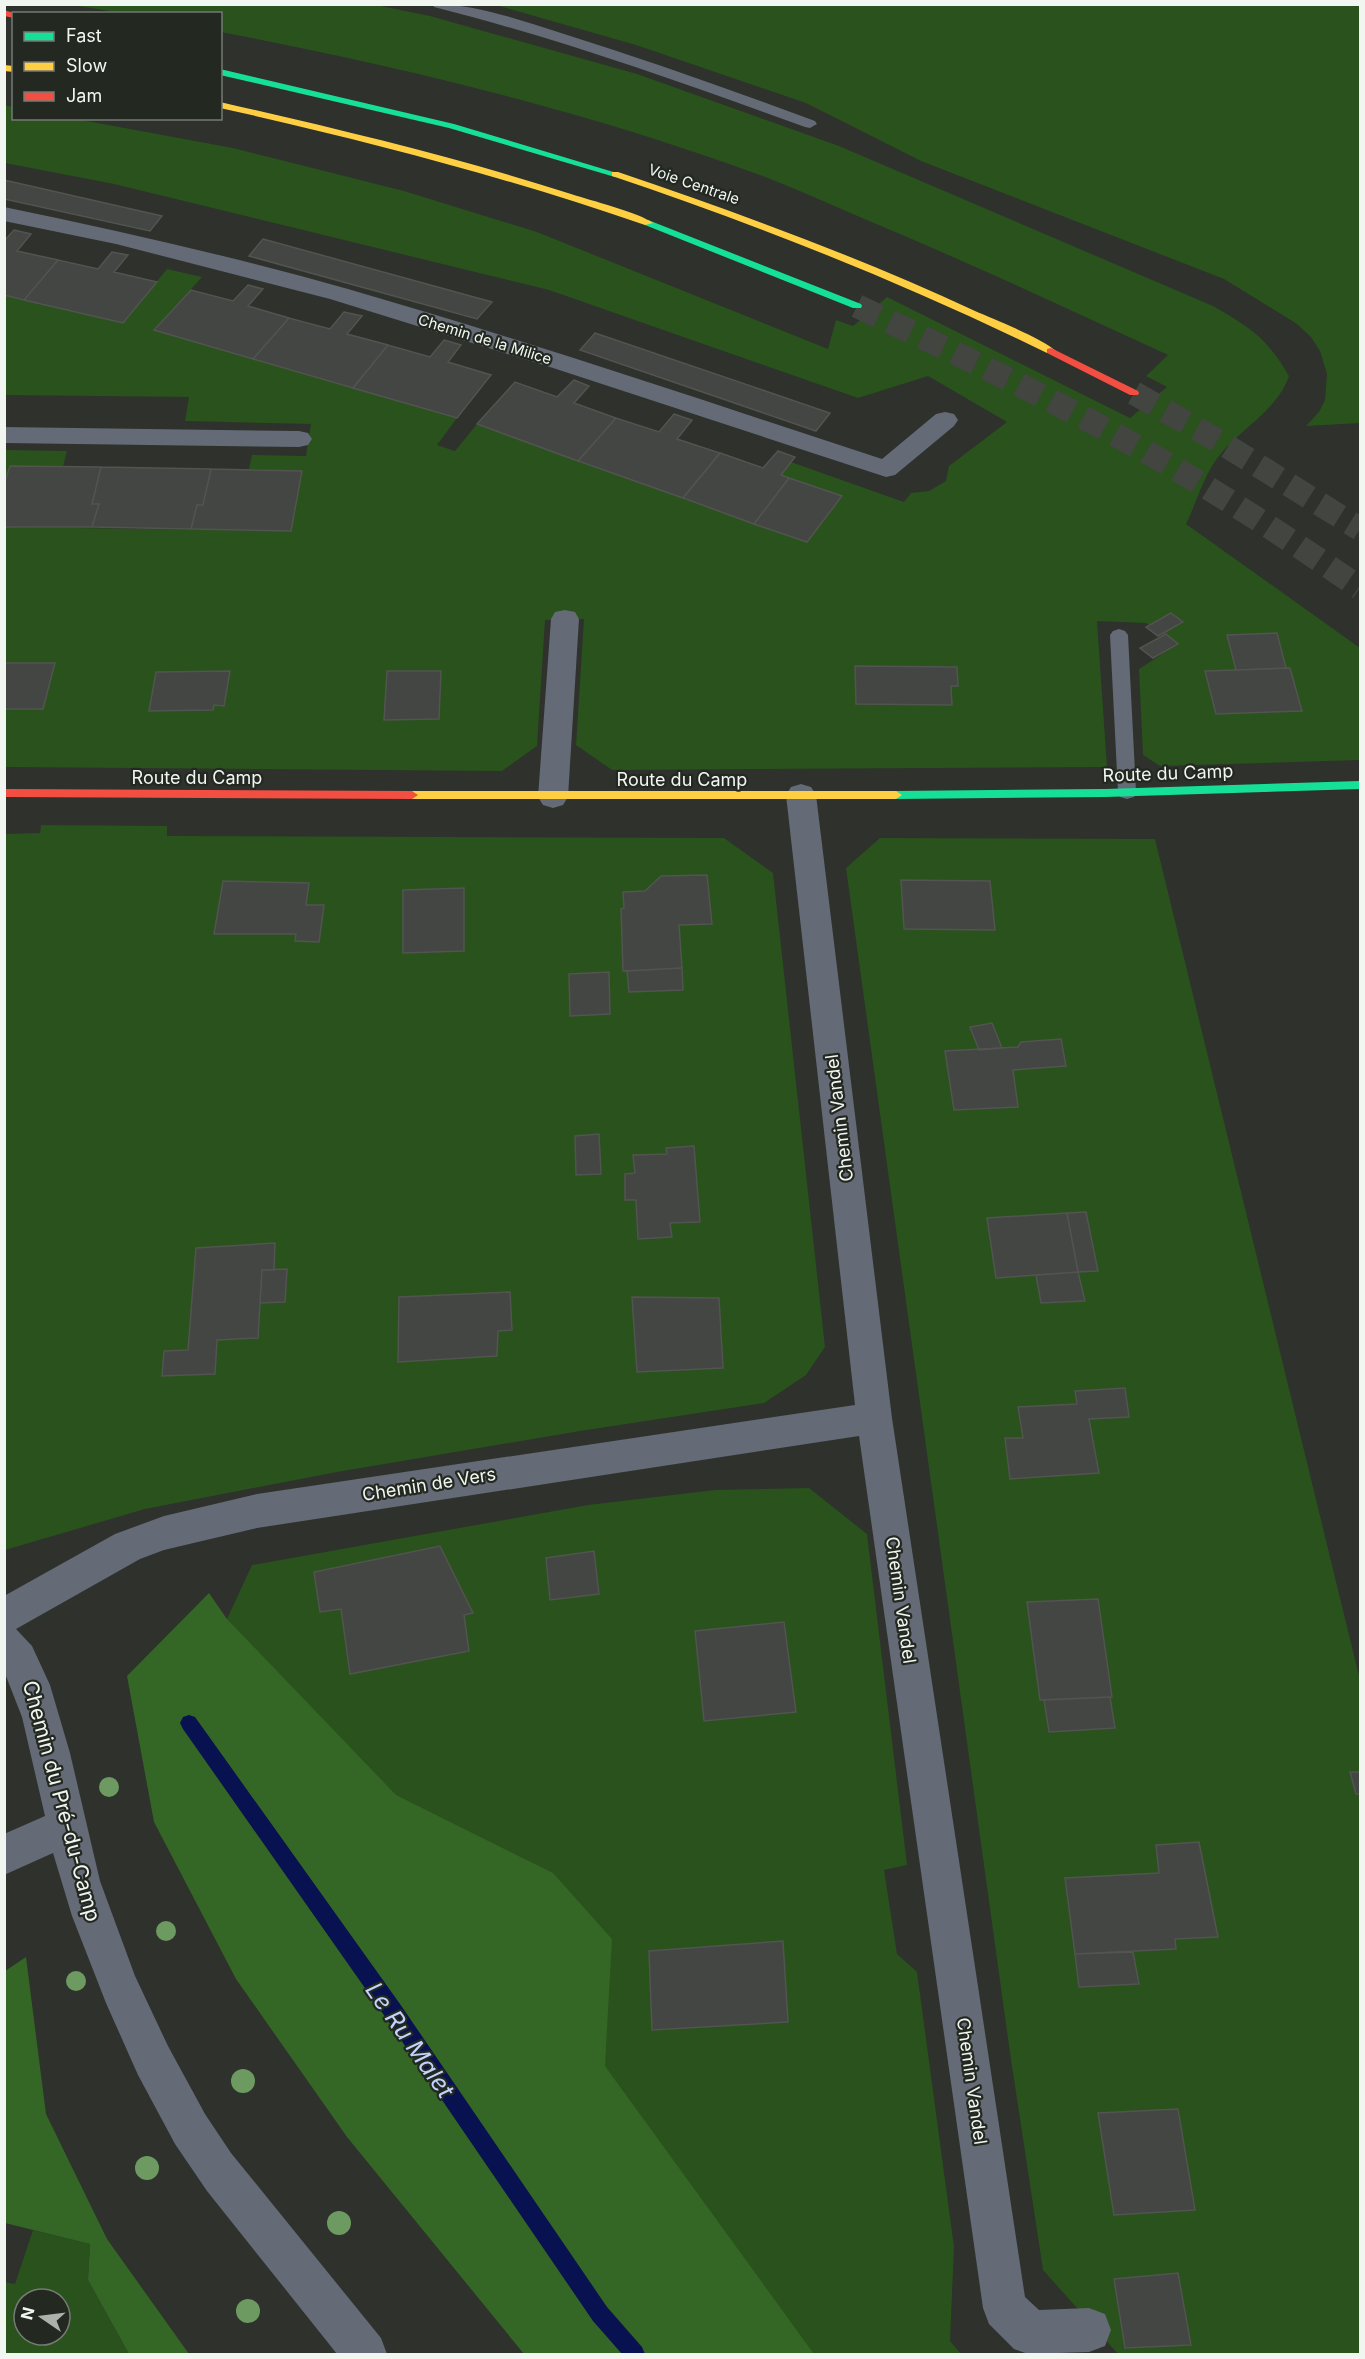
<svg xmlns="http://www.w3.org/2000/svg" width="1365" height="2359" font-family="Inter,sans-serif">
	<rect width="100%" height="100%" fill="#2e312c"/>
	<!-- green -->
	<path fill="#29521c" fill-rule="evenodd" d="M72 5H376L430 16 637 74 839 146 1213 306C1251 328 1266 337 1289 376 1277 412 1235 432 1216 460 1203 478 1196 504 1186 524L1360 648V760L1160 766 1143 755 1139 669 1178 644 1146 623 1097 621 1107 767 612 770 576 745 584 619 545 620 537 746 502 771 5 767V527L291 531 302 471 249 469 252 455 306 456 311 424 185 421 189 397 5 395V295L123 323 167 269 202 277 154 330 457 418 437 445 455 451 477 424 807 542 842 496 781 475 791 462 904 502 911 493 929 491 946 481 949 466 1007 422 928 376 858 398 549 290 114 184 5 163 4 105 13 107 14 118 76 119 233 148 404 191 537 232 828 349 836 320 853 326 887 297 1130 418 1167 387 1146 376 1168 355C1064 307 961 259 855 215 822 201 790 186 757 174 583 110 402 67 221 32L220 14 122 13Z
		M496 5H1360V423L1306 426 1319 412 1325 400 1327 374 1320 351 1311 337 1297 324 1224 279 921 161 806 103 636 45Z
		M5 450 67 451 63 467 10 466 5 484Z
		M41 825 167 826V836L724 838 773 873 825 1347 806 1375 764 1403 580 1431 337 1472 145 1509 5 1550 4 834 40 833Z
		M880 838 1155 839 1360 1680V2354H1118L1043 2270 1010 2053 846 868Z
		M809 1488 867 1534 907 1865 884 1870 897 1954 917 1972 954 2247 950 2341 961 2354H808L227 1619 252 1565 588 1505 715 1490Z
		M33 2230 90 2244 88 2280 129 2354H5V2282L15 2284ZM24 2299H60V2335H24Z"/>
	<!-- forest -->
	<path fill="#346625" d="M209 1593 227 1619 396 1795 553 1873 612 1939 605 2066 814 2354H524L347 2137 236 1979 154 1822 127 1676Z
		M26 1957 46 2114 107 2239 189 2354H129L88 2280 90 2244 5 2223V1971Z"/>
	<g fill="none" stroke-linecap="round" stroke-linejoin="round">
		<!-- stream -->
		<path fill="#091250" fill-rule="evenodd" d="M189 1715 195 1717 400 2004 607 2307 642 2347 645 2354H622L593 2321 386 2018 183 1729 180 1723 183 1717Z"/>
	</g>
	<!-- building -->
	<path fill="#444643" stroke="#525450" stroke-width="1.5" d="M4 180 162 216 150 231 4 199Z
		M14 230 31 234 17 251 58 260 24 300 4 295V241Z
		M263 239 492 302 477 319 249 256Z
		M112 252 128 255 114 272 157 282 123 323 24 300 58 260 98 269Z
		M248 285 263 289 248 306 289 318 253 359 154 330 191 290 233 301Z
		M344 312 362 316 347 334 388 345 353 388 253 359 289 318 330 329Z
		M595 333 830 413 816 431 580 350Z
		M444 340 461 345 448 362 491 375 457 418 353 388 388 345 430 357Z
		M574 380 589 386 574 403 616 418 578 461 477 424 515 382 557 397Z
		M674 414 692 420 677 439 720 453 683 498 578 461 616 418 659 432Z
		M778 451 795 457 781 475 789 478 754 524 683 498 720 453 763 468Z
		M10 466 101 467 92 504H99L92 527H4V484Z
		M101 467 211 469 203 505H197L191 529 92 527 99 504H92Z
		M211 469 302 471 291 531 191 529 197 505H203Z
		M789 478 842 496 807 542 754 524Z
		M1171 613 1183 622 1158 636 1146 627Z
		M1277 633 1286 668 1236 670 1227 635Z
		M1166 634 1178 644 1153 658 1140 648Z
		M4 663H55L43 709H4Z
		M855 666 957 667 958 686H951L952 705 856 704Z
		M1290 668 1302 711 1216 714 1205 671Z
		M230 671 224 706 214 705 213 710 149 711 156 672Z
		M387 671H441L439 719 384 720Z
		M707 875 712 924 679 925 682 968 623 971 621 909 624 908 623 892 645 891 661 876Z
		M901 880 990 881 995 930 904 929Z
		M223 881 309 883 306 905H324L319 942 295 941 296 934H214Z
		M464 888V951L403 953V890Z
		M682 968 683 990 629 992 627 971Z
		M609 972 610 1014 570 1016 569 974Z
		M992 1023 1002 1048 979 1050 970 1027Z
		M1061 1039 1066 1066 1013 1070 1018 1107 954 1110 945 1051 1018 1047 1021 1042Z
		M599 1134 601 1174 576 1175 575 1136Z
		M694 1146 700 1222 670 1223 672 1237 638 1239 636 1200H625V1174L635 1173 633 1155 667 1154 666 1148Z
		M1086 1212 1098 1271 1078 1272 1067 1213Z
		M1067 1213 1078 1272 996 1278 987 1218Z
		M275 1243 274 1270H262L258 1338 217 1340 215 1374 162 1376 164 1351 188 1350 196 1248Z
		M287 1269 285 1302 260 1303 262 1270Z
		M1078 1272 1085 1301 1041 1303 1036 1275Z
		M510 1292 512 1330 498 1331 497 1356 398 1362 399 1297Z
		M632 1297 719 1298 723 1368 637 1372Z
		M1125 1388 1129 1417 1089 1419 1099 1473 1010 1479 1005 1438H1023L1018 1407 1077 1404 1075 1391Z
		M440 1546 473 1613 464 1615 469 1651 350 1674 341 1609 320 1612 314 1572Z
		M594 1551 599 1594 550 1600 546 1558Z
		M1098 1599 1112 1697 1040 1700 1027 1602Z
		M784 1622 796 1712 704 1721 695 1631Z
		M1110 1697 1115 1728 1049 1732 1044 1700Z
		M1350 1772H1360V1794H1356Z
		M1199 1842 1218 1937 1175 1939 1176 1949 1075 1954 1065 1878 1159 1873 1156 1845Z
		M783 1941 788 2022 652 2030 649 1951Z
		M1133 1952 1139 1984 1079 1987 1075 1954Z
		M1178 2109 1195 2210 1114 2215 1098 2113Z
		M1178 2273 1191 2345 1125 2348 1114 2279Z"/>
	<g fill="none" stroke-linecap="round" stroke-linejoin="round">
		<!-- highway-tunnel -->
		<path stroke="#424540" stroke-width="24" stroke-dasharray="24 12" stroke-linecap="butt" d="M857 306C953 352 1049 397 1141 449 1217 491 1289 539 1360 588
			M1134 393 1222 443 1360 529"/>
		<!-- lane -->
		<path fill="#646a76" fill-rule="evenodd" d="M433 4C476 4 519 20 561 33 647 60 731 90 815 121L817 124 810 128 805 127C683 83 561 39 434 7Z
			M1119 629 1125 631 1128 635 1136 792 1134 797 1127 799 1120 797 1118 792 1110 635 1113 631Z"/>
		<!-- street -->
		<path fill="#646a76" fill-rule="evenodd" d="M4 207C120 231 235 257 348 289 528 341 705 401 882 459L936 414 945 412 954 414 958 420 954 426 895 475 886 477 550 367 330 299 116 244 4 221Z
			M4 427 299 431 308 433 312 439 308 445 299 447 4 443Z
			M565 610 575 612 579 619 568 797 563 805 553 808 543 805 538 797 551 619 555 612Z
			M801 784 811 787 816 795 892 1418 1025 2297 1039 2310 1089 2308 1105 2314 1111 2330 1105 2346 1089 2352 1028 2354 1014 2349 989 2324 983 2308 859 1436 257 1528 164 1550 140 1559 16 1629 32 1646 50 1685 70 1753 100 1881 135 1976 168 2046 205 2114 231 2153 381 2338 387 2354H337L207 2191 175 2144 138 2075 106 2003 72 1916 53 1853 4 1875V1834L45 1816 22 1717 4 1671V1596L115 1534 164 1516 257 1494 855 1405 786 795 791 787Z"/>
		<!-- fast -->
		<path fill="#16e098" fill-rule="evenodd" d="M220 69 454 124 620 174 615 177 449 128 220 75Z
			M648 220 861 304 862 306 861 308H853L645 225 643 223Z
			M1360 781V789L1105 797 896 799 890 795 896 791 1105 789Z"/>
		<!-- slow -->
		<path fill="#ffcf43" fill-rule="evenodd" d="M4 65 14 66V72L4 71Z
			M220 102C338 129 456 157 571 194 589 200 640 213 653 223L645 225C506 177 364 140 220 108Z
			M612 172H618C739 213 859 257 975 311 994 319 1043 339 1056 351L1055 353H1047C906 284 761 226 612 176Z
			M412 791H896L902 795 896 799H412L406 795Z"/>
		<!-- jam -->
		<path fill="#f24e42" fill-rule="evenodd" d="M4 10 17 14H14V18L4 16Z
			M1051 348 1138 391 1139 393 1138 395H1130L1047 353V349Z
			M4 789 412 791 418 795 412 799 4 797Z"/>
	</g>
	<!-- trees -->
	<g fill="#6d9a61">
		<circle cx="109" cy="1787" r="10"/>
		<circle cx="166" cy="1931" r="10"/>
		<circle cx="76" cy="1981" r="10"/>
		<circle cx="243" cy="2081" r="12"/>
		<circle cx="147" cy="2168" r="12"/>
		<circle cx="339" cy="2223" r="12"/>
		<circle cx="248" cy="2311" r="12"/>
	</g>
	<g text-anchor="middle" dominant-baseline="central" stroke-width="4.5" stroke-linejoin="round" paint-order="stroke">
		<!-- far-street labels -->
		<g font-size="15" fill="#f2f6f1" stroke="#232821">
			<text transform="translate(694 184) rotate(19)">Voie Centrale</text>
			<text transform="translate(485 339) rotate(17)">Chemin de la Milice</text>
		</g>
		<!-- street labels -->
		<g font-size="18" fill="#f2f6f1" stroke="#232821">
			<text transform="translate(1168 773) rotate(-2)">Route du Camp</text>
			<text x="197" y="777">Route du Camp</text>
			<text x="682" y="779">Route du Camp</text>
			<text transform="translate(839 1118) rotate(-97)">Chemin Vandel</text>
			<text transform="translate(429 1484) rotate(-9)">Chemin de Vers</text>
			<text transform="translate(901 1600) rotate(82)">Chemin Vandel</text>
			<text transform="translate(972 2081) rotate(82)">Chemin Vandel</text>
		</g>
		<!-- near-street labels -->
		<g font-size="21" fill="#f2f6f1" stroke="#232821">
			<text transform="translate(62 1801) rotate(75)">Chemin du Pré-du-Camp</text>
		</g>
		<!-- near-water labels -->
		<g font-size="24" font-style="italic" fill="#c1d4fd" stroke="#232821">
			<text transform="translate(410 2040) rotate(55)">Le Ru Malet</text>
		</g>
	</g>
	<!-- border -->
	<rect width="1365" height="2359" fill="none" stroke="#f2f6f1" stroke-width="12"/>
	<!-- legend -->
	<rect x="12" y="12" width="210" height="108" fill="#232821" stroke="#767a74" stroke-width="1.5"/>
	<rect x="24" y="32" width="30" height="9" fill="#16e098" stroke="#767a74" stroke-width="1.5"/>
	<text x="66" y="42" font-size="18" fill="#f2f6f1">Fast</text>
	<rect x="24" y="62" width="30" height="9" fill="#ffcf43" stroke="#767a74" stroke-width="1.5"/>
	<text x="66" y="72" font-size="18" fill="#f2f6f1">Slow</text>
	<rect x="24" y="92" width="30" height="9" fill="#f24e42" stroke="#767a74" stroke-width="1.5"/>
	<text x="66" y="102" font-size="18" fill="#f2f6f1">Jam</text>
	<!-- north arrow -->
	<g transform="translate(42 2317) rotate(284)"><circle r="28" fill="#232821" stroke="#767a74" stroke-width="1.5"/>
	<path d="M0-4.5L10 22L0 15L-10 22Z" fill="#adb1ac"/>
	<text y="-9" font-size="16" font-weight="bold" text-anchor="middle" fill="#f2f6f1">N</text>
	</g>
</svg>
